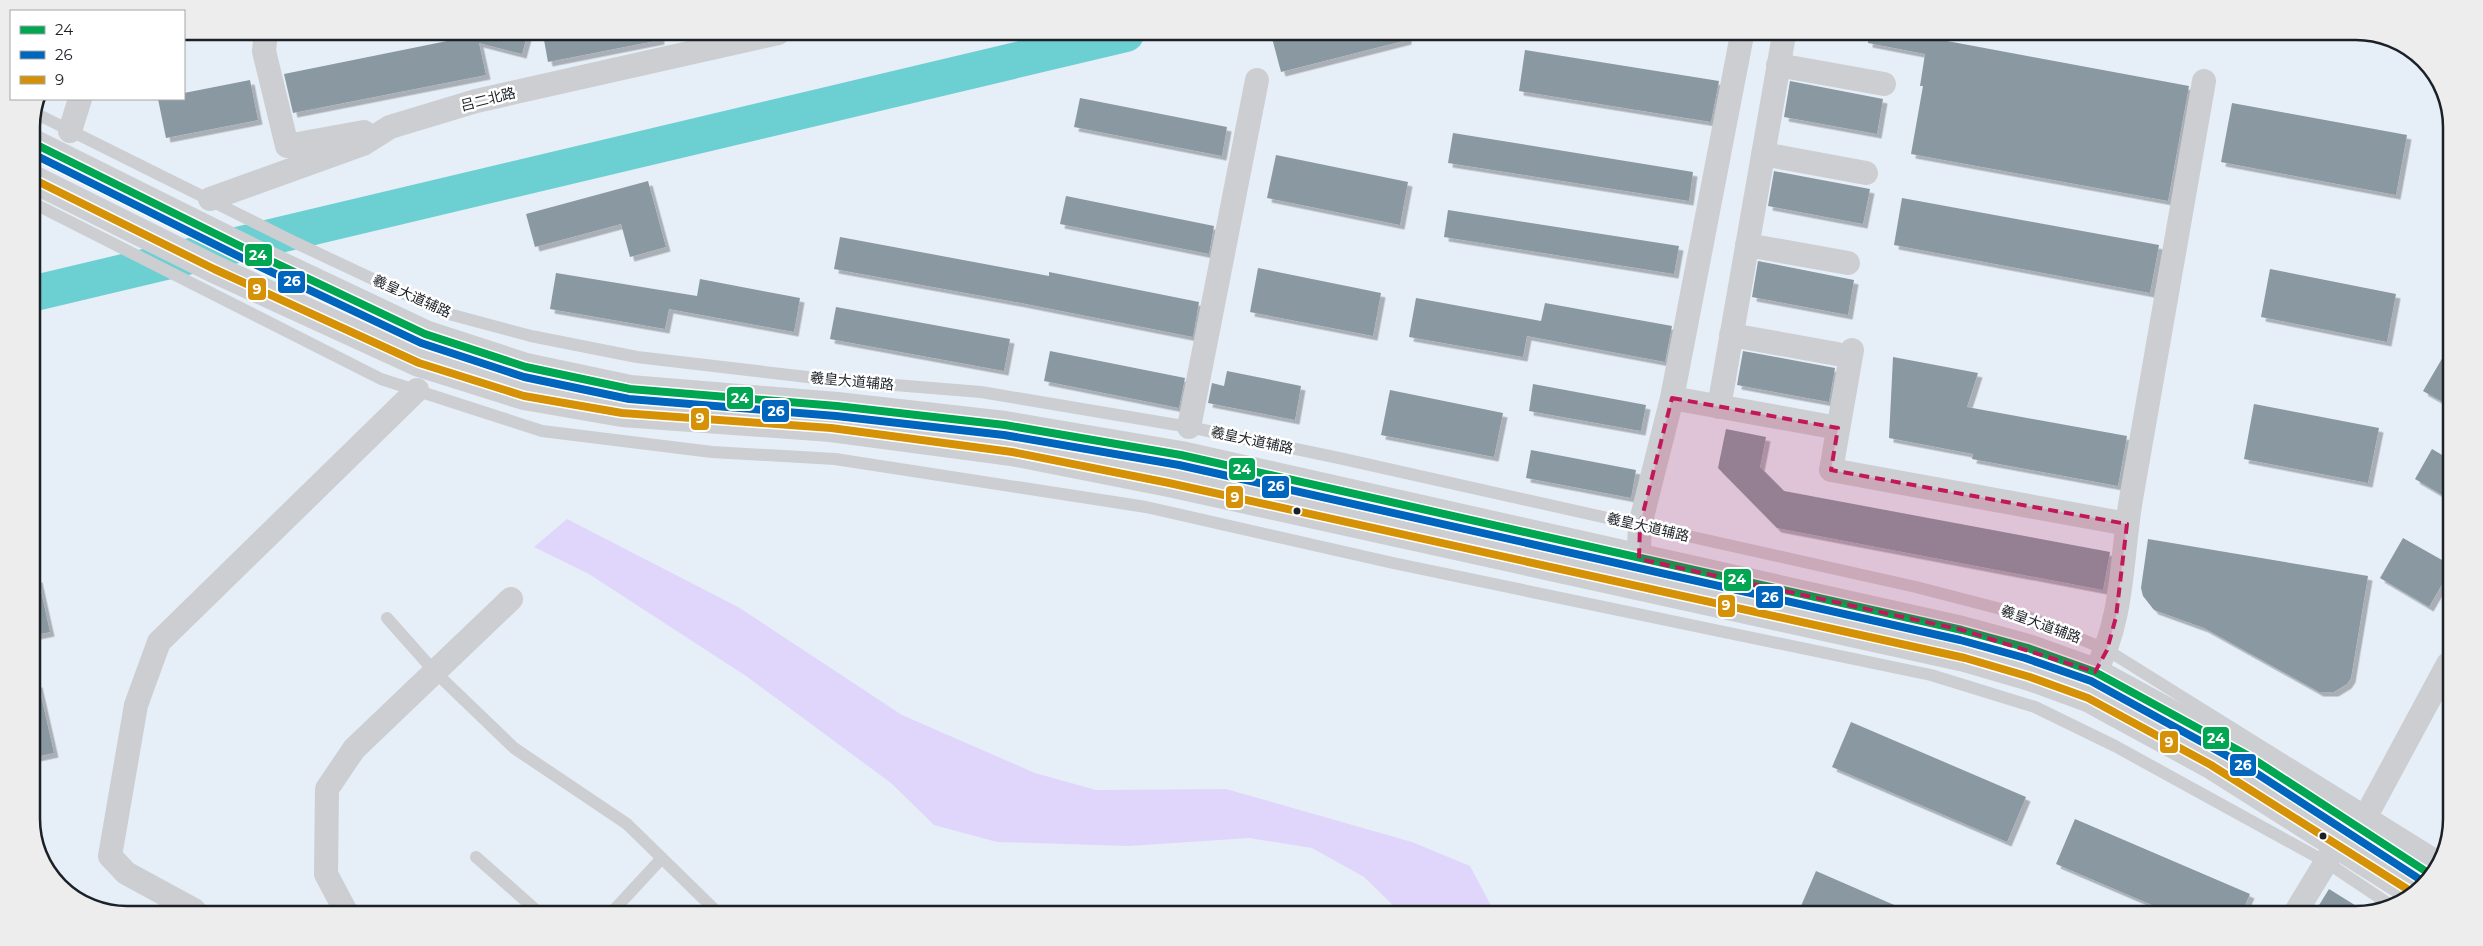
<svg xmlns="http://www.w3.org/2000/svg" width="2483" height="946" font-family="Montserrat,'Noto Sans SC',sans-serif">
	<defs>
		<filter id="shadow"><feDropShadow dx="4.5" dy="4.5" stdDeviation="0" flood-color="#0004"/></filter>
	</defs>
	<rect width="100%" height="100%" fill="#e6eef7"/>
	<!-- green -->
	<path fill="#e0d6fb" d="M567 519 738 607 902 715 1035 773 1096 790 1226 789 1412 842 1470 866 1495 913H1401L1364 877 1312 848 1249 838 1129 846 997 842 934 825 891 783 746 676 589 574 534 547Z"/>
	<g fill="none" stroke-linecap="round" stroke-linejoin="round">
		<!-- river -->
		<path stroke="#6cd0d3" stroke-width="36" d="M31 294 1126 34"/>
	</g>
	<!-- building -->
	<path fill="#8a99a1" filter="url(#shadow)" d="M460 32H528L522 54 479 43 486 75 293 113 284 74 462 38H459Z
		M583 32H659L660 40 548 62 544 40Z
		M1288 34H1407V40L1281 72 1272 38Z
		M1869 35H1915L2189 86 2168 201 1911 154 1923 86H1920L1925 54 1868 43Z
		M1525 50 1719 81 1711 122 1519 91Z
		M250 80 258 120 166 138 158 99H184V93Z
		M1790 81 1883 99 1877 134 1784 117Z
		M1080 98 1227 127 1222 156 1074 127Z
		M2232 103 2407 135 2396 195 2221 162Z
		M1453 133 1693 172 1689 201 1448 163Z
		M1276 155 1408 182 1400 225 1267 198Z
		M1774 171 1870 189 1863 224 1768 206Z
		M648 181 666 247 630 257 621 224 535 247 526 214Z
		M1066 196 1214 226 1209 254 1060 224Z
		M1902 198 2159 245 2150 293 1894 245Z
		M1448 210 1679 246 1674 274 1444 237Z
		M840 237 1049 276V272L1199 302 1193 337 1021 303 834 269Z
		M1758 261 1854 280 1848 315 1752 297Z
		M1258 268 1381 293 1373 336 1250 312Z
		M2270 269 2396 294 2387 342 2261 317Z
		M556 273 697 296 700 279 800 298 794 332 669 309 665 329 550 309Z
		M1416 298 1541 321 1545 303 1672 326 1665 362 1527 336 1523 357 1409 337Z
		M836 307 1010 339 1004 371 830 339Z
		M2450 345V406L2423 391Z
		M1050 351 1185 378 1179 408 1044 381Z
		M1743 351 1835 368 1829 402 1737 385Z
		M1893 357 1978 373 1967 407 2127 436 2118 486 1972 459 1973 454 1889 438Z
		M1227 371 1301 386 1295 420 1208 403 1212 383 1224 386Z
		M1533 384 1646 405 1641 431 1529 411Z
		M1390 390 1503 413 1494 457 1381 435Z
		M2254 404 2379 428 2368 483 2244 459Z
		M1726 429 1766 437 1760 467 1784 491 2110 552 2103 590 1777 528 1718 468Z
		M2432 449 2449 459V499L2415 479Z
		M1531 450 1636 470 1631 498 1526 478Z
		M2403 538 2449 564 2448 574 2429 607 2380 578Z
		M2148 539 2368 576 2351 678 2347 684 2334 692H2319L2204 628 2154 610 2143 596 2141 588Z
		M31 578H38L50 632 31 636Z
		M38 683 54 753 31 758V684Z
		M1851 722 2026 797 2007 842 1832 767Z
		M2075 819 2250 894 2241 914H2173L2056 864Z
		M1816 871 1915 914 1798 913Z
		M2329 889 2366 912 2357 915H2313Z"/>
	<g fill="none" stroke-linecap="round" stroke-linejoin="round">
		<!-- service -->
		<path stroke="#ccced1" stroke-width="12" d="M35 113 294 242 445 313 531 336 637 357 833 380 981 392 1189 427 1339 458 1916 587 2024 615 2107 650 2441 858
			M31 202 381 379 542 431 712 452 835 459 1146 507 1393 563 1931 675 2035 707 2115 746 2326 862 2389 904
			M387 618 435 672 514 748 627 824 716 911
			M476 857 537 911
			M613 911 662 858"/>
		<!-- minor -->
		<path stroke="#ccced1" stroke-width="24" d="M266 32 264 51 287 146 364 132
			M1778 65 1884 84
			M70 131 80 99
			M1763 154 1866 173
			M210 199 363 144 390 127 476 101 778 33
			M1747 245 1848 263
			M1731 335 1837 354
			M1852 350 1831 470 2127 524
			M1672 398 1838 428
			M1719 407 1784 35
			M1189 427 1257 80
			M1637 587 1640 525 1672 398 1742 35
			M2095 672C2124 619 2121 558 2131 499 2155 360 2180 221 2204 81
			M2359 829 2448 664
			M194 910 126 873 110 856 136 705 159 642 417 390
			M345 910 326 874 327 789 354 749 511 599
			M2294 915 2337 844"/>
		<!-- primary -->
		<path stroke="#ccced1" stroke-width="28" d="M31 142 250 251 425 334 526 367 630 389 837 406 1005 425 1181 455 1962 630 2028 648 2095 672 2247 755 2430 874
			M31 178 214 269 419 363 524 396 622 413 831 428 1012 452 1169 483 1965 658 2030 677 2088 698 2211 765 2415 894"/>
		<defs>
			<path id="bus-1" d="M31 142 250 251 425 334 526 367 630 389 837 406 1005 425 1181 455 1962 630 2028 648 2095 672 2247 755 2430 874"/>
			<path id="bus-2" d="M31 153 246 260 421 343 524 377 629 399 836 416 1004 435 1179 465 1960 640 2025 658 2091 681 2242 764 2424 882"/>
			<path id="bus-3" d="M31 178 214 269 419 363 524 396 622 413 831 428 1012 452 1169 483 1965 658 2030 677 2088 698 2211 765 2415 894"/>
		</defs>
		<!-- bus-1 casing -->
		<use href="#bus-1" stroke="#fff" stroke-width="11"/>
		<!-- bus-2 casing -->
		<use href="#bus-2" stroke="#fff" stroke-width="11"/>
		<!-- bus-3 casing -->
		<use href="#bus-3" stroke="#fff" stroke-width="11"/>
		<!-- bus-1 -->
		<use href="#bus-1" stroke="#00a651" stroke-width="8"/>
		<!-- bus-2 -->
		<use href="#bus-2" stroke="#0065bd" stroke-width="8"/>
		<!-- bus-3 -->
		<use href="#bus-3" stroke="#d69206" stroke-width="8"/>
	</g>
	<!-- marked area -->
	<path fill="#c2185b" fill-opacity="0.2" stroke="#c2185b" stroke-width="4" stroke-dasharray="10 6" stroke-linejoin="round" d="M1672 398 1838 428 1831 470 2127 524 2116 617 2107 650 2095 672 1962 630 1639 559 1640 525Z"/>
	<!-- markers -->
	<g fill="#1c2127" stroke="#fff" stroke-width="2">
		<circle cx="1297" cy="511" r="4.5"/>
		<circle cx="2323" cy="836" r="4.5"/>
	</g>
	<g text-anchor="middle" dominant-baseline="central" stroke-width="5" stroke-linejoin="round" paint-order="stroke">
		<!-- street labels -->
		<g font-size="14" fill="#1c2127" stroke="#fff">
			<text transform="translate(488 99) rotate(-14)">吕二北路</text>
			<text transform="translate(412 296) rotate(24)">羲皇大道辅路</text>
			<text transform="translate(852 381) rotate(5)">羲皇大道辅路</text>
			<text transform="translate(1252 440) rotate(12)">羲皇大道辅路</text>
			<text transform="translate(1648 527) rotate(13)">羲皇大道辅路</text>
			<text transform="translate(2041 624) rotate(20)">羲皇大道辅路</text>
		</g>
	</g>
	<!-- crop -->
	<path d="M0 0H2483V946H0ZM127 40H2356A87 87 0 0 1 2443 127V819A87 87 0 0 1 2356 906H127A87 87 0 0 1 40 819V127A87 87 0 0 1 127 40Z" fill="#ededee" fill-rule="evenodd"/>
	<path fill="none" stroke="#1c2127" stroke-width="2.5" d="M127 40H2356A87 87 0 0 1 2443 127V819A87 87 0 0 1 2356 906H127A87 87 0 0 1 40 819V127A87 87 0 0 1 127 40Z"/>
	<g stroke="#fff" stroke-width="2">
		<rect x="244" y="243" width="29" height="24" rx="5" fill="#00a651"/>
		<rect x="277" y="270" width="29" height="24" rx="5" fill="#0065bd"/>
		<rect x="247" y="277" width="20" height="24" rx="5" fill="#d69206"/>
		<rect x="726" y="386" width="28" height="24" rx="5" fill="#00a651"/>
		<rect x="761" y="399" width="29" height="24" rx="5" fill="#0065bd"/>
		<rect x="690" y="407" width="20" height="24" rx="5" fill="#d69206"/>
		<rect x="1228" y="457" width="28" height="24" rx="5" fill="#00a651"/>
		<rect x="1261" y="475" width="29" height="24" rx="5" fill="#0065bd"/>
		<rect x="1225" y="485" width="19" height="24" rx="5" fill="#d69206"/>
		<rect x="1723" y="568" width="29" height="24" rx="5" fill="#00a651"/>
		<rect x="1755" y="585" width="29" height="24" rx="5" fill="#0065bd"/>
		<rect x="1717" y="594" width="19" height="24" rx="5" fill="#d69206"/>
		<rect x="2202" y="726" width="28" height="24" rx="5" fill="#00a651"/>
		<rect x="2159" y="730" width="20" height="24" rx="5" fill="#d69206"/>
		<rect x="2229" y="753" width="28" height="24" rx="5" fill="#0065bd"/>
	</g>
	<g font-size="14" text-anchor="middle" font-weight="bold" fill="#fff">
		<text x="258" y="260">24</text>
		<text x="292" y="286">26</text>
		<text x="257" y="294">9</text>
		<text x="740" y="403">24</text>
		<text x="776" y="416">26</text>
		<text x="700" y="423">9</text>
		<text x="1242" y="474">24</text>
		<text x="1276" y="491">26</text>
		<text x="1235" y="502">9</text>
		<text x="1737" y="584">24</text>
		<text x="1770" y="602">26</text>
		<text x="1726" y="610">9</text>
		<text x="2216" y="743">24</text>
		<text x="2169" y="747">9</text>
		<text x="2243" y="770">26</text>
	</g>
	<!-- legend -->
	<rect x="10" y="10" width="175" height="90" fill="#ffffff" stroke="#a4a6a9"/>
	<rect x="20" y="26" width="25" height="8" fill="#00a651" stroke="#a4a6a9"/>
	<text x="55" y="35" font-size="15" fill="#1c2127">24</text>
	<rect x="20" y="51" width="25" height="8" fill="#0065bd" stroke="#a4a6a9"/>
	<text x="55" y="60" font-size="15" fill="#1c2127">26</text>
	<rect x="20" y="76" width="25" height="8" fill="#d69206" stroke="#a4a6a9"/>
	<text x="55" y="85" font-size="15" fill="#1c2127">9</text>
</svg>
